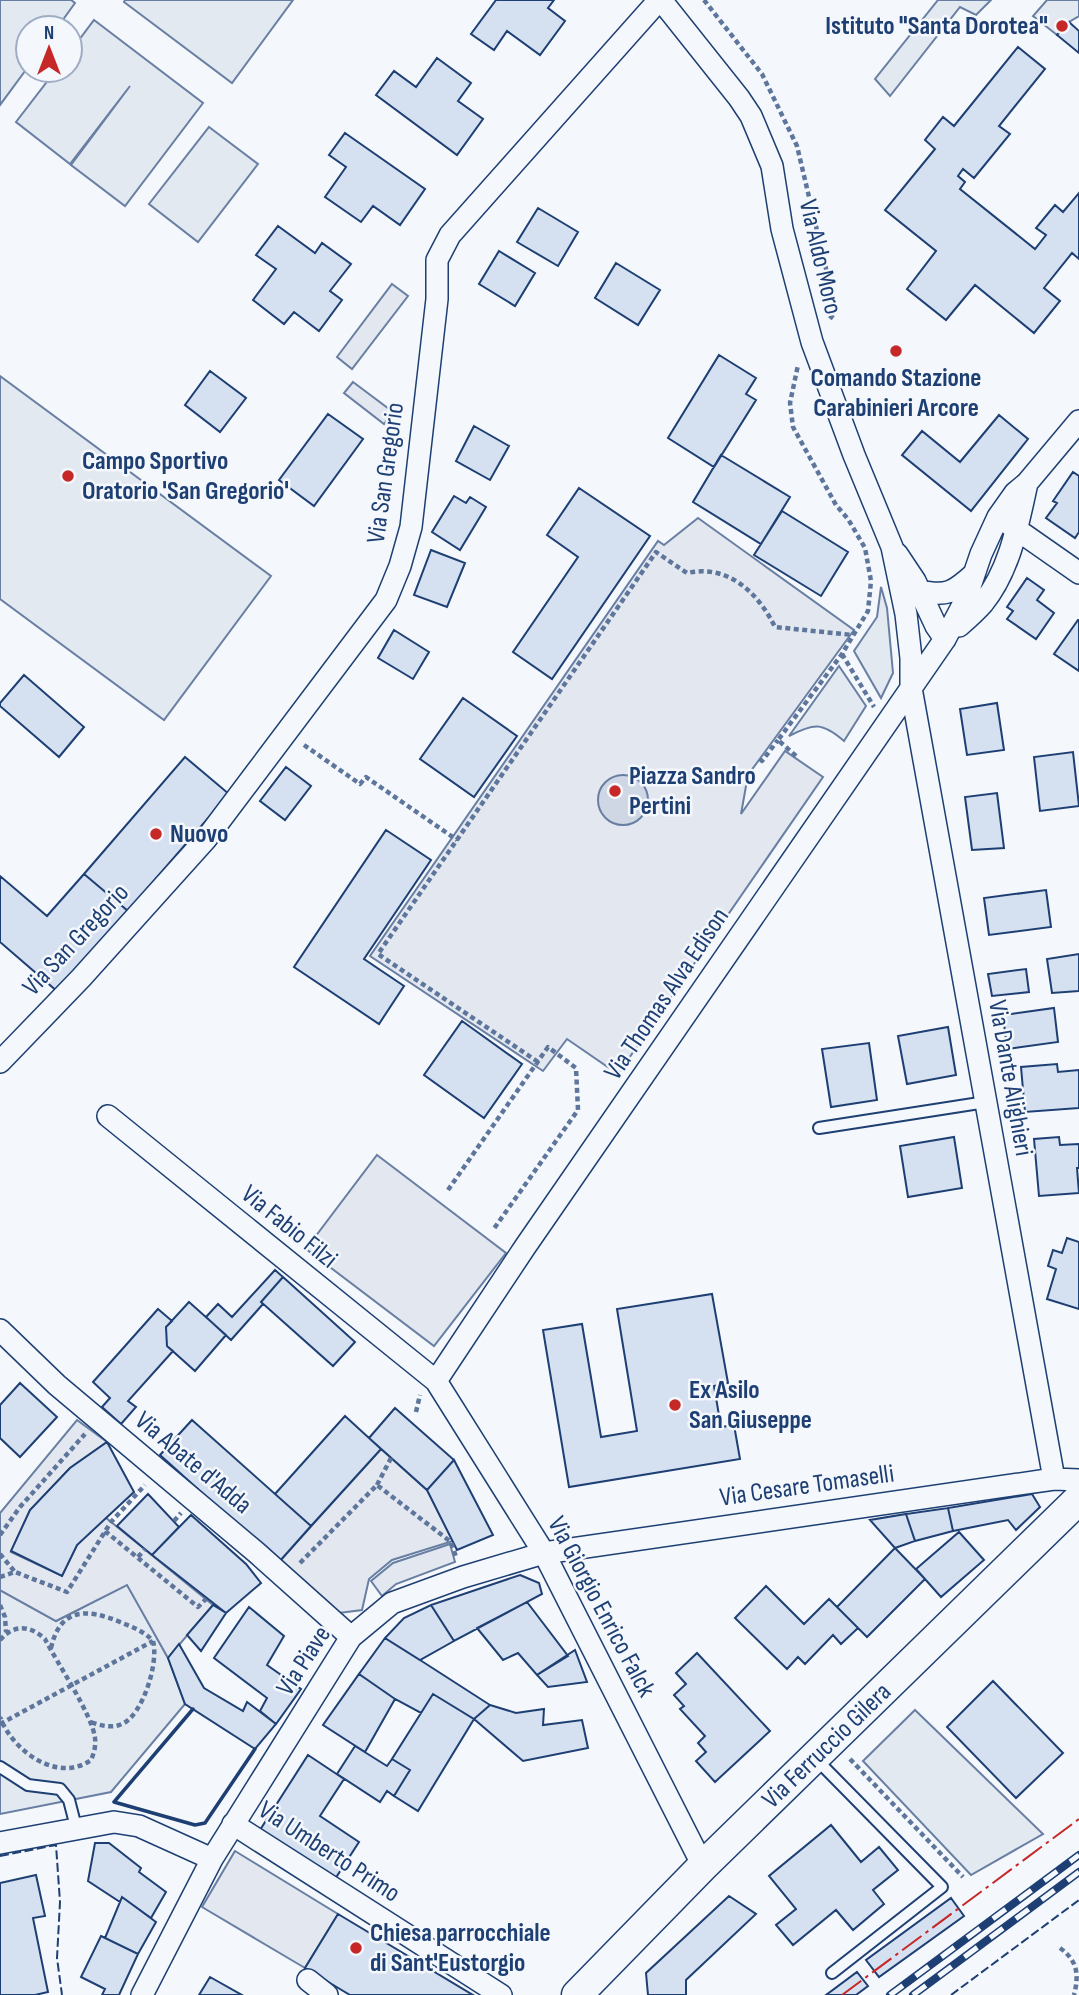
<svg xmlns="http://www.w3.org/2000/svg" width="1079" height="1995" font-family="'Sofia Sans Condensed',sans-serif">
	<rect width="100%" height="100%" fill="#f4f7fb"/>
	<!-- green -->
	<path fill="#e3e9f0" stroke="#687fa3" stroke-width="2" d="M0 0H71L75 3 57 28H28V67L0 105Z
		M125 0H293L232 83 124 2Z
		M938 0H991L976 15 960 7 890 96 875 79Z
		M1047 0H1079V16L1069 22 1057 35 1033 16Z
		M94 20 203 103 125 206 71 165 130 86 70 164 16 122 56 70H70V52Z
		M209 127 258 164 198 242 149 204Z
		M0 376 271 576 164 720 0 599Z
		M881 587 887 608 893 673 881 698 854 651 877 617Z
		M839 666 866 706 844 741C822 722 814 723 789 736Z
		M127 1584 168 1658 185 1704 111 1792 0 1814V1590L56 1621Z
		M915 1710 1043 1834 971 1875 863 1761Z"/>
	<!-- parking -->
	<path fill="#e3e8f0" stroke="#687fa3" stroke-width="2" d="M392 284 408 296 352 369 337 357Z
		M353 382 393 412 384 424 344 393Z
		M698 518 854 630 748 775 741 814 785 751 823 777 618 1074 567 1039 543 1071 370 956 658 541 664 545Z
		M377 1155 506 1253 434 1346 306 1249Z
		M77 1420 107 1442 70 1468 30 1510 11 1552 62 1576 77 1545 105 1517 213 1605 168 1658 127 1585 56 1621 0 1590V1513Z
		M381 1449 427 1490 453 1541 392 1560 369 1579 362 1610 339 1613 279 1562Z
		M450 1544 455 1562 396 1584 382 1596 371 1581 393 1563Z
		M235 1851 338 1914 305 1968 202 1907Z"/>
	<!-- water -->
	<path fill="#cfd7e4" stroke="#687fa3" stroke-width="2" d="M598 800a25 25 0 1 1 50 0a25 25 0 1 1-50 0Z"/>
	<!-- building -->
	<path fill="#d5e0f0" stroke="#1d3f73" stroke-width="2" d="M496 0H554L548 8 565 21 540 55 507 31 494 50 471 34Z
		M1069 22 1079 31V53L1057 35Z
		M1018 47 1045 69 999 126 1010 134 974 178 963 169 958 176 965 182 960 189 1035 249 1046 235 1036 228 1055 205 1063 212 1079 193V259L1072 253 1044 288 1060 301 1034 333 975 285 946 320 907 289 936 251 885 210 935 149 925 140 943 117 954 126Z
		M437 58 471 83 458 101 483 119 457 155 376 95 394 71 416 87Z
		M345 133 425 189 400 225 373 206 361 222 325 197 346 167 329 155Z
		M538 208 578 232 558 266 517 242Z
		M278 226 315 253 322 243 351 264 330 291 342 300 319 331 294 312 284 324 253 300 276 269 256 255Z
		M499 251 535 273 515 306 479 284Z
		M616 263 660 290 638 325 595 298Z
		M719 355 756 378 746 394 756 400 714 467 668 438Z
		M210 371 246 398 220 432 185 405Z
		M328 414 363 439 314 506 279 480Z
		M999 415 1028 439 971 511 902 455 922 431 960 462Z
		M474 426 509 446 490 480 456 461Z
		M721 455 790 497 761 544 693 502Z
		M1073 472 1079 476V532L1075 538 1046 518 1057 503 1053 501Z
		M579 488 650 536 552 679 513 652 578 557 547 535Z
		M454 496 466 503 470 497 486 507 460 550 432 532Z
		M782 511 848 552 821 596 754 555Z
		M431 550 465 563 447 607 414 595Z
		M1027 578 1044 590 1037 600 1054 613 1036 639 1007 619 1013 611 1007 607Z
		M1078 620H1079V671L1054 654Z
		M394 630 429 652 413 679 378 658Z
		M24 675 84 727 59 757 0 706V703Z
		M463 698 517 736 474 797 420 759Z
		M997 703 1004 750 967 755 960 709Z
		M1073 752 1079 806 1040 811 1034 757Z
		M185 757 229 794 128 911 84 874Z
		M286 767 311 786 285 820 260 801Z
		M997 793 1004 848 972 850 965 797Z
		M386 830 431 860 364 959 404 986 379 1024 294 967Z
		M84 874 128 911 58 992 0 942V876L47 916Z
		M1046 890 1051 927 989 935 984 898Z
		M1079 954V991L1052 993 1047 959Z
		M1026 969 1029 992 992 996 988 974Z
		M1054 1008 1058 1042 1007 1049 1003 1015Z
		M462 1021 522 1064 484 1118 424 1075Z
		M948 1027 956 1075 907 1084 898 1036Z
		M869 1043 877 1100 831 1107 822 1049Z
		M1057 1064 1058 1072 1079 1070V1108L1025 1112 1021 1067Z
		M954 1137 962 1188 908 1197 900 1146Z
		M1059 1137 1060 1145 1079 1144V1168H1077L1079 1193 1039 1196 1034 1139Z
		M1067 1238 1079 1242V1309L1047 1299 1056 1269 1048 1266 1053 1250 1062 1253Z
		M275 1270 283 1277 261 1302 263 1304 231 1340 206 1317 218 1304 232 1317Z
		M283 1277 355 1342 333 1366 261 1302Z
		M712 1294 728 1383 714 1386 721 1427 734 1425 740 1459 569 1487 543 1330 582 1324 601 1437 637 1431 617 1309Z
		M189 1302 226 1335 195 1371 167 1346 166 1327Z
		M158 1309 172 1321 166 1327 167 1346 173 1351 128 1401 136 1407 121 1424 102 1407 110 1398 93 1382Z
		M20 1383 57 1417 20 1457 0 1438V1405Z
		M395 1408 454 1460 427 1490 369 1438Z
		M345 1416 381 1449 311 1526 275 1494Z
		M192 1420 311 1526 279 1562 160 1455Z
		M107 1442 134 1492 77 1545 62 1576 11 1551 30 1510 70 1468Z
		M454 1460 493 1535 457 1550 427 1490Z
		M148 1494 179 1527 152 1555 117 1526Z
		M1032 1494 1040 1507 1016 1530 1008 1520 953 1531 948 1508Z
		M948 1508 953 1531 915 1541 906 1514Z
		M906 1514 915 1541 895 1548 870 1520Z
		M191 1515 246 1564 261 1583 226 1613 152 1555Z
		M959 1532 984 1560 941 1597 916 1569Z
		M895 1548 925 1579 867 1637 837 1607Z
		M520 1575 539 1583 542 1594 454 1641 431 1605Z
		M766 1586 804 1624 829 1599 858 1628 841 1644 833 1635 805 1664 798 1657 787 1669 735 1618Z
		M527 1602 568 1656 537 1675 518 1653 503 1660 477 1628Z
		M213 1605 226 1613 201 1651 187 1635Z
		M431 1605 454 1641 420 1660 385 1638 404 1618Z
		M249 1607 284 1636 267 1665 301 1689 276 1724 260 1711 267 1698 214 1658Z
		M385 1638 420 1660 490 1705 474 1719 433 1694 421 1713 395 1699 359 1674Z
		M179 1644 204 1688 243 1711 247 1702 276 1724 255 1749 185 1704 168 1658Z
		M575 1650 587 1682 548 1687 537 1675Z
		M697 1653 770 1731 715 1782 696 1761 706 1752 698 1743 705 1736 680 1709 684 1706 674 1695 686 1684 676 1673Z
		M359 1674 395 1699 365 1752 323 1725Z
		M993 1681 1063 1753 1016 1798 947 1727Z
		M433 1694 474 1719 418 1811 394 1796 410 1770 392 1759Z
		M490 1705 516 1713 544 1709 543 1725 582 1720 588 1748 523 1761 474 1719Z
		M355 1746 387 1766 392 1759 410 1770 394 1796 387 1791 380 1802 337 1774Z
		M308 1755 344 1779 320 1816 359 1842 335 1879 260 1830Z
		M831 1825 861 1862 879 1847 898 1870 873 1890 884 1904 853 1930 836 1910 793 1945 776 1925 796 1909 769 1876Z
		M95 1843H109L141 1868 139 1872 166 1892 151 1918 122 1897 120 1902 88 1881Z
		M36 1875 45 1916 33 1918 48 1992 35 1995H0V1883Z
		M729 1896 756 1914 686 1980V1995H648L646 1973Z
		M122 1897 156 1922 138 1954 105 1938Z
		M951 1898 964 1916 879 1977 866 1960Z
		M338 1914 473 1995H350L305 1968Z
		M101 1936 138 1954 119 1995H102L105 1989 81 1977Z
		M857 1972 868 1986 856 1995H826Z
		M210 1977 242 1995H199Z"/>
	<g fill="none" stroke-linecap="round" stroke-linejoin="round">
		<defs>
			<path id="service" d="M819 1128 986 1102
				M815 1758 942 1887 832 1973
				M0 1767 28 1785 60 1789 69 1800 76 1827"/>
			<path id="minor" d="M661 0 739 98 751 116 772 166 782 229 812 342 854 455 892 547 906 614 911 658V688L1054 1479
				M1006 522 1079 573
				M897 554 915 581 936 626 945 639
				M920 591C947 597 954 592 974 574
				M959 626C967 619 976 611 983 603 1010 570 1018 524 1027 483
				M0 1062 81 978 206 839 386 600 400 566 411 527 437 299V260L450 235 659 0
				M108 1116 436 1381 544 1553 703 1866
				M0 1330 57 1385 257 1553 351 1637
				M436 1381 525 1247 945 639 965 601 981 554 998 517 1015 493 1027 483 1079 421
				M233 1824 501 1995
				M0 1843 114 1822 139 1826 212 1859
				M308 1980 327 1995
				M142 1995 212 1859 351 1637 392 1603 463 1577 544 1553 1054 1479 1079 1480"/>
			<path id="secondary" d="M577 1995 703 1866 1079 1499"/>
		</defs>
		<!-- service casing -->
		<use href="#service" stroke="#1d3f73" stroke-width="14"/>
		<!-- minor casing -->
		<use href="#minor" stroke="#1d3f73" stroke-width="24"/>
		<!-- secondary casing -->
		<use href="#secondary" stroke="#1d3f73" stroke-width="33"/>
		<!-- path -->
		<path stroke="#5e769c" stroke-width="4.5" stroke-dasharray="5 3.5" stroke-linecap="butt" d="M704 0 762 74 797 146 836 311 829 320
			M842 654 874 707
			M304 745 360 784 366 777 457 840
			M796 756 778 740 842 654 868 611 871 581 865 548 848 519 836 505 793 427 790 403 798 365
			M760 759 762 761 778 740
			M538 1062 378 954 656 552 687 573C729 564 758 593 775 627L853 635
			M448 1190 548 1047 576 1068 578 1110 493 1230
			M416 1412 420 1395
			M377 1485 391 1458
			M174 1521 181 1513
			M105 1531 198 1607 206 1599
			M0 1535 20 1507 85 1434
			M0 1554 15 1572
			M138 1557 145 1549
			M300 1563 377 1485 451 1542 456 1557
			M0 1577 15 1572 67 1592 111 1522 145 1485
			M0 1605 5 1617 6 1632
			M0 1640C14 1624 30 1625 45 1639 57 1663 92 1714 95 1738 96 1746 94 1753 91 1760 57 1784 12 1750 0 1717
			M51 1648C60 1608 86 1608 120 1622 132 1627 144 1631 153 1641 159 1662 143 1715 122 1724 111 1729 100 1725 90 1722
			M0 1724 153 1641
			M850 1759 963 1877
			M1060 1948C1078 1961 1079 1975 1074 1995"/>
		<!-- service -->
		<use href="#service" stroke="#f4f7fb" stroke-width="10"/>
		<!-- minor -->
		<use href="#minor" stroke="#f4f7fb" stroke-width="21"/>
		<!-- secondary -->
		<use href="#secondary" stroke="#f4f7fb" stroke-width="30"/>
		<defs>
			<path id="rail" d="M890 1995 1079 1855
				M913 1995 1079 1872"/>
		</defs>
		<!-- rail casing -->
		<use href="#rail" stroke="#1d3f73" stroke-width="8"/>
		<!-- rail -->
		<use href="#rail" stroke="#f4f7fb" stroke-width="5" stroke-dasharray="16" stroke-linecap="butt"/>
		<!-- fence -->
		<path stroke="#1d3f73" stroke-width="2" stroke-dasharray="9 3.5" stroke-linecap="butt" d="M0 1856 56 1845 60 1902 57 1958 62 1995
			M951 1995 1079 1900"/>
		<!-- wall -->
		<path stroke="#1d3f73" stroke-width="3.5" d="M193 1709 114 1802 195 1825 205 1823 255 1749"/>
		<!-- power -->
		<path stroke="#c62828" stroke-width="2" stroke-dasharray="24 5 3.5 5" stroke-linecap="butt" d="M842 1995 1079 1819"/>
	</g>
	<!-- markers -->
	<g fill="#c62828" stroke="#f4f7fb" stroke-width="2.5">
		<circle cx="1062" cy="26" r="7"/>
		<circle cx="896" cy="351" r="7"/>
		<circle cx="68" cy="476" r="7"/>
		<circle cx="615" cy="791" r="7"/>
		<circle cx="156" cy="834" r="7"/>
		<circle cx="675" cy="1405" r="7"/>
		<circle cx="356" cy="1948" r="7"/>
	</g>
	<g text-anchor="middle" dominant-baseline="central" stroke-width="5" stroke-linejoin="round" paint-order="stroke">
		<!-- poi labels -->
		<g font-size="26" font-weight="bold" fill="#1d3f73" stroke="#f4f7fb" text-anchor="start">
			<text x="1048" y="26" text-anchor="end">Istituto "Santa Dorotea"</text>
			<text x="896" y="378" text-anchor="middle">Comando Stazione<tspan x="896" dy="30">Carabinieri Arcore</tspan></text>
			<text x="82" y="461">Campo Sportivo<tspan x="82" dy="30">Oratorio 'San Gregorio'</tspan></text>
			<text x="629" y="776">Piazza Sandro<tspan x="629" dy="30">Pertini</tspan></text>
			<text x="170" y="834">Nuovo</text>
			<text x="689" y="1390">Ex Asilo<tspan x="689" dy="30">San Giuseppe</tspan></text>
			<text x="370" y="1933">Chiesa parrocchiale<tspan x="370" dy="30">di Sant'Eustorgio</tspan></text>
		</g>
		<!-- street labels -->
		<g font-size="26" fill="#1d3f73" stroke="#f4f7fb">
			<text transform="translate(820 257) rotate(77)">Via Aldo Moro</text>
			<text transform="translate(386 473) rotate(-82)">Via San Gregorio</text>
			<text transform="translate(76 940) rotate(-47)">Via San Gregorio</text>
			<text transform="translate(667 994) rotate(-56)">Via Thomas Alva Edison</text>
			<text transform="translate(1010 1078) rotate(80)">Via Dante Alighieri</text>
			<text transform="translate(289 1227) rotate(39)">Via Fabio Filzi</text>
			<text transform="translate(193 1463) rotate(40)">Via Abate d'Adda</text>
			<text transform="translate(807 1486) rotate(-8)">Via Cesare Tomaselli</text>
			<text transform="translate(601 1607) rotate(62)">Via Giorgio Enrico Falck</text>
			<text transform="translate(304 1661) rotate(-57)">Via Piave</text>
			<text transform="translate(827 1746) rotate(-44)">Via Ferruccio Gilera</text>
			<text transform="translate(329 1852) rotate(33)">Via Umberto Primo</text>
		</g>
	</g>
	<!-- north arrow -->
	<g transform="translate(49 49)"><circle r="33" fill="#f4f7fb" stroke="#9eadc5" stroke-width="2"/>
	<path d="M0-5L12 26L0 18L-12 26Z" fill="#c62828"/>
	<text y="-10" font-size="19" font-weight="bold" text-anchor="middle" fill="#1d3f73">N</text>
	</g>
</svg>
